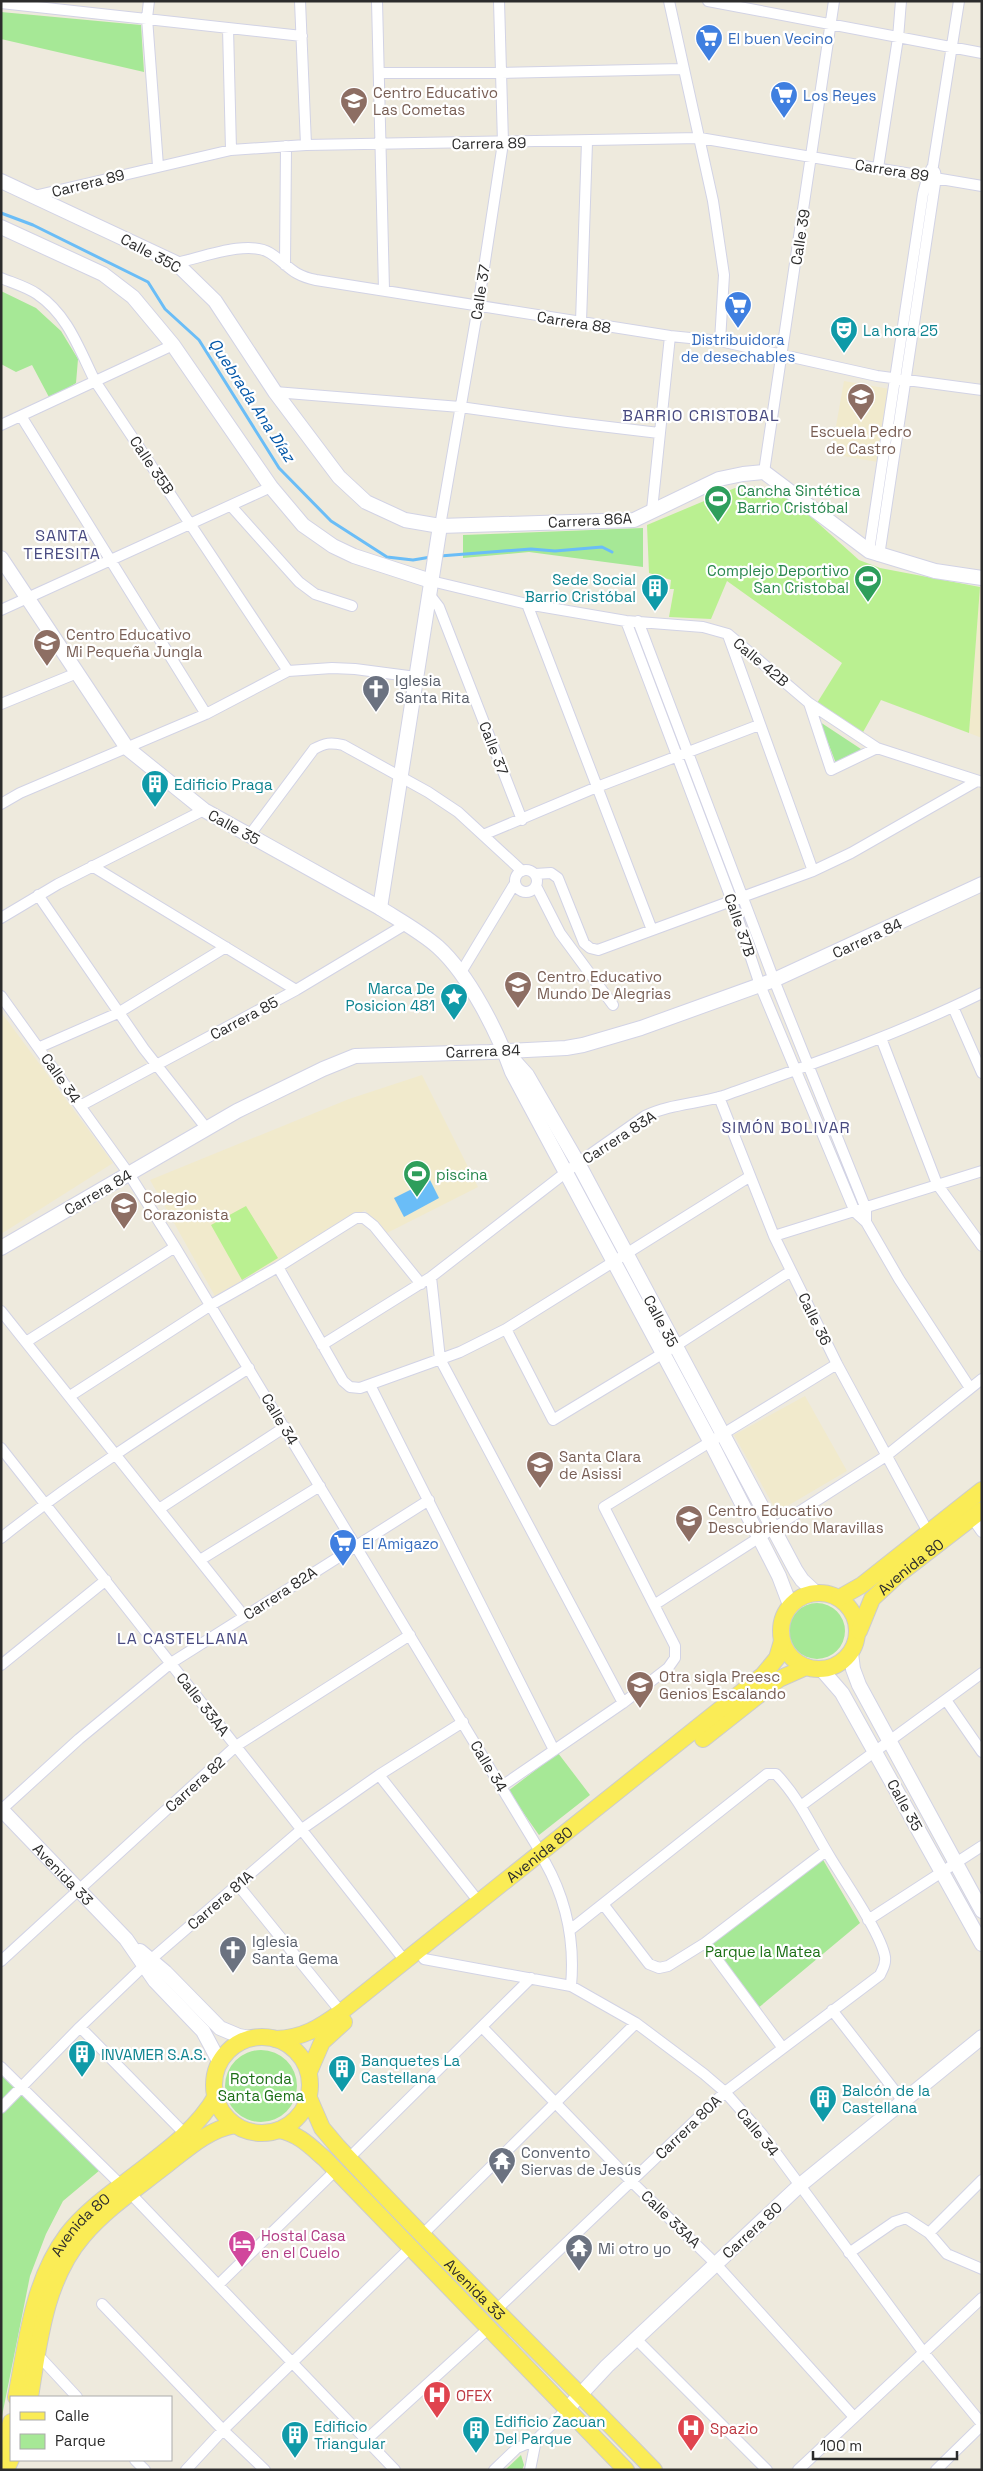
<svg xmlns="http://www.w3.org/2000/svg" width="983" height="2471" font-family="'Space Grotesk',sans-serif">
	<rect width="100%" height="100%" fill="#eeeadd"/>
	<!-- education -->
	<path fill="#f1eacc" d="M844 381 890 389 878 462 831 454Z
		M980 587H982V738L969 733Z
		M1 1012 113 1163 1 1234Z
		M422 1075 478 1187 385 1234 365 1210 216 1298 150 1180 349 1099Z
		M805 1396 847 1471 777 1512 734 1435Z"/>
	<!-- green -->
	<path fill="#a6e896" d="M1 12 141 25 144 72 1 39Z
		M1 291 36 308 61 331 78 359 76 383 50 399 32 365 16 372 1 364Z
		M643 528V567L529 552 463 558V535Z
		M820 722 864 751 837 766Z
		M789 1631a28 28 0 1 1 56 0a28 28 0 1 1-56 0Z
		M558 1753 590 1795 539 1835 508 1791Z
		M822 1858 860 1923 757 2009 708 1943Z
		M225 2086a36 36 0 1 1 72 0a36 36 0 1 1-72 0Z
		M1 2068 100 2170 63 2201 46 2234 30 2276 1 2421Z
		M521 2455 524 2465 522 2470H505Z"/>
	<!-- pitch -->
	<path fill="#baf091" d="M756 486 772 489 789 497 859 560 880 568 980 587 969 733 881 700 862 734 817 703 842 663 727 581 711 619 669 617 674 589H670L671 580 649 573 647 525 735 488Z
		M246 1206 278 1258 242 1280 211 1225Z"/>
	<!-- water -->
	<path fill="#6abdf7" d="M430 1180 439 1198 404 1217 394 1198Z"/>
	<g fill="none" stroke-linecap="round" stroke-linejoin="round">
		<!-- stream -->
		<path stroke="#6abdf7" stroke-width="3" d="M1 213 33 225 148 282 165 309 199 340 279 468 331 521 387 557 413 560 431 557
			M440 556 531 549 555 551 602 547 612 552"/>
		<defs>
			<path id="minor" d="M149 1 147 18 158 166
				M300 1 306 145
				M377 1 384 290
				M669 1 713 201 724 275 720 341
				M708 1 982 53
				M1 3 302 36
				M228 28 231 150
				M379 73H502L683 69
				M878 168 898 38 901 1
				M34 196 231 150 306 145 700 138 982 186
				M176 263C201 258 248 239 270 253 289 265 291 275 316 280L670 336 720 341 877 376 982 390
				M285 265 286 146
				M1 278C13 283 27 287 37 294 68 315 79 349 95 381L288 671
				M581 322 587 142
				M275 392 460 407 567 422 659 433
				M21 416 206 714
				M1 425 173 345
				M764 472 834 1
				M231 506 299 582 315 594 352 606
				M652 510 670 336
				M440 526 478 307 503 143 499 1
				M869 551 923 194 928 175 933 166 959 1
				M879 556 936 177 935 172
				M431 581 527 604 626 621 703 627 728 634 809 703 877 748 982 782
				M429 594 439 607 522 820
				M527 604 652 930
				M1 610 271 487
				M626 621 732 901 760 985 855 1212 866 1222 899 1279 970 1388
				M638 621 774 980 866 1209V1222
				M728 635 813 871
				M809 703 831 770 877 748
				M1 704 77 673
				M1 804 20 793 206 714 288 671 332 668 355 669 416 677
				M483 835 597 787 759 725
				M249 836 314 749C325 743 331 742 343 745L428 792 458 812 522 871
				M92 866 296 990
				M515 881a11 11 0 1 1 22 0a11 11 0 1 1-22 0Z
				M535 874 551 873 558 878 584 943 590 948 598 950 813 871 851 853 977 781
				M536 886 560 933 613 1005
				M38 895 144 1049 207 1129
				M1 918 58 884 204 810
				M460 974 515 883
				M1 996 129 1174 175 1247 541 1853
				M953 1007 982 1073
				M881 1038 937 1184 982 1246
				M40 1047 118 1013 226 947
				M719 1097 774 1236 837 1364 928 1532
				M80 1106 296 990 406 924
				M774 1236 982 1171
				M278 1267 343 1381 350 1387 360 1388 460 1352 506 1329 749 1177
				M431 1277 440 1359 623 1703
				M1 1311 244 1616
				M506 1329 553 1420 680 1343 791 1271
				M26 1342 175 1247
				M322 1345 431 1277 578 1163 645 1116C670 1104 697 1104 723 1096 810 1065 899 1034 982 993
				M370 1385 554 1750
				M70 1396 211 1305 278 1267 356 1218H364L374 1226 421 1284
				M1 1448 405 1961
				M159 1509 285 1427
				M972 1518 982 1532
				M1 1538C80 1475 164 1422 249 1368
				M200 1560 320 1486
				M654 1605 886 1456 982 1379
				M1 1665 106 1580
				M946 1700 982 1752
				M379 1775 479 1902
				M502 1786 623 1703 668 1668 675 1658V1646L604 1507 837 1364
				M802 1805 982 1673
				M1 1810 79 1739 171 1663 429 1500
				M545 1862C567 1901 575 1942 571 1986
				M238 1885 341 2012
				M603 1904 649 1964 659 1968 668 1966 705 1943 826 1851
				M868 1920 982 1846
				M705 1943 782 2047
				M424 1959 571 1986 636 2023 704 2074 725 2092 762 2134 924 2353 982 2424
				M1 1961 236 1746 410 1635
				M832 2010 902 2100
				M80 2027 185 2134
				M482 2027 631 2181 716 2264 854 2417
				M1 2067 121 2185
				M1 2108 80 2027 148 1962 302 1829 379 1775 463 1722
				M348 2159 531 1978
				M130 2193 395 2470
				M929 2233 982 2180
				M422 2235 636 2023
				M849 2253 894 2222 906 2218 929 2233 947 2254 982 2269
				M218 2285 336 2170
				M102 2304 223 2430 265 2470
				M495 2311 725 2092 880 1975C883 1968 886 1965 885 1957 881 1933 843 1879 830 1857 812 1828 800 1799 776 1774H767L570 1930
				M636 2339 767 2470
				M38 2355 77 2397
				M366 2440 489 2328
				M135 2460 145 2470
				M186 2470 223 2430 411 2247
				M494 2470 517 2448 536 2440
				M530 2470 536 2440 567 2409
				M798 2470 982 2298
				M936 2470 982 2425"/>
			<g id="tertiary">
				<path d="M1 181 176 263 215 301 275 392 339 477 366 502 405 520 440 526 634 520 719 479 743 474 764 472 869 551 935 571 982 578"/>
				<path d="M1 227 103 274 133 297 173 345 271 487 303 525 333 546 354 556 431 581"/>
				<path d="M1 558 127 748 204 810 380 908C399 920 421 932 438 947 469 975 498 1033 512 1072L710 1441 779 1576 790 1605"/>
				<path d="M380 908 440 526"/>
				<path d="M509 1055 527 1075 578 1163 796 1571 802 1580 816 1593"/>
				<path d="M1 1248 237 1111 323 1069 355 1056 490 1052 566 1048 583 1045 641 1028 774 980 982 884"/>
				<path d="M851 1653 853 1669 859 1685 982 1911"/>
				<path d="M822 1670 842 1693 982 1944"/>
				<path id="s1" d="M1 1809 126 1939 155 1981 203 2031 220 2063"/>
				<path d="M140 1951 165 1972 220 2028 239 2036 250 2038"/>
				<path d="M567 2409 607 2366 799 2186 982 2037"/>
			</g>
			<g id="primary">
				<circle cx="819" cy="1631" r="38"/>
				<path d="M839 1598 862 1585 982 1490"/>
				<path id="s2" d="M859 1631 872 1599 899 1574 982 1510"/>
				<path d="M703 1739 779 1679 806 1667"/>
				<circle cx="262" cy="2085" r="48"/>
				<path id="s3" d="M276 2039C303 2038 319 2028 341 2012L763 1675 777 1658 782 1641"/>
				<path d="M309 2072 322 2042 344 2022"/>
				<path id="s4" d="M309 2098 322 2128 338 2147C441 2257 549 2362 654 2470"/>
				<path d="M279 2130C299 2134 310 2146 325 2159L626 2470"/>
				<path id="s5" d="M16 2397C27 2342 32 2282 67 2235 81 2216 103 2199 123 2184 156 2158 195 2133 216 2096"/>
				<path d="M30 2397C39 2342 45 2280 83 2236 106 2209 136 2189 164 2167 185 2151 208 2129 235 2125"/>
				<path d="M1 2451 11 2422"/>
				<path d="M6 2470 11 2459"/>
			</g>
		</defs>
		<!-- minor casing -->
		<use href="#minor" stroke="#d2d3e5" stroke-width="12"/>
		<!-- tertiary casing -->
		<use href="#tertiary" stroke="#d2d3e5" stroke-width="16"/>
		<!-- primary casing -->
		<use href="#primary" stroke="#ccc" stroke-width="18"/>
		<!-- minor -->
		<use href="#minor" stroke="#fff" stroke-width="10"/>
		<!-- tertiary -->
		<use href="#tertiary" stroke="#fff" stroke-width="14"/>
		<!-- primary -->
		<use href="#primary" stroke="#faec56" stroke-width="16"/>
	</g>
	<!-- icons -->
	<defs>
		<symbol id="supermarket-pin" viewBox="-11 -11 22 30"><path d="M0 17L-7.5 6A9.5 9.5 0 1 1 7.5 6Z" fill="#3f7fe0" stroke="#fff"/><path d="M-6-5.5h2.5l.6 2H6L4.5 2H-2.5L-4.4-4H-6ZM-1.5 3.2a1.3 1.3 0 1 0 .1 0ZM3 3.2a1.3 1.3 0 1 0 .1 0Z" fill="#fff"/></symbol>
		<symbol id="school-pin" viewBox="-11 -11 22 30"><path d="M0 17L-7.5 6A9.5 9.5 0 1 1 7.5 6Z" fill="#8d6e63" stroke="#fff"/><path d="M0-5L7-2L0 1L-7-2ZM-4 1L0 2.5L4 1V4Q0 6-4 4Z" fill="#fff"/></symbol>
		<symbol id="theatre-pin" viewBox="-11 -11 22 30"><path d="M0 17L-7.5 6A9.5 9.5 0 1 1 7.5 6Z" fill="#0f9aa8" stroke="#fff"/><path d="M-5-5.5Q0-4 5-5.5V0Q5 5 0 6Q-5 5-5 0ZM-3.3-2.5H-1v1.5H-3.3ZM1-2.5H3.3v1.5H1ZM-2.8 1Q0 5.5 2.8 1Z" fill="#fff"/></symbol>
		<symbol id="stadium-pin" viewBox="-11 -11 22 30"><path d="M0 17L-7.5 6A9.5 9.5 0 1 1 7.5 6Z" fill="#2e9e5b" stroke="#fff"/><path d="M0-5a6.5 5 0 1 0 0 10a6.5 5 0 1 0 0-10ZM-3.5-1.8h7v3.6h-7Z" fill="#fff"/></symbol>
		<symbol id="building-pin" viewBox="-11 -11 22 30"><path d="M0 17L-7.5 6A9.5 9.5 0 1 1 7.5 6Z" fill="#0f9aa8" stroke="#fff"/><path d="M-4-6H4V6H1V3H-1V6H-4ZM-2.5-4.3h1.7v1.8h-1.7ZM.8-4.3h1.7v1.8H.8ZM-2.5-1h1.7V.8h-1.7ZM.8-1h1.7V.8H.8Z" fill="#fff"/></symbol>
		<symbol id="church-pin" viewBox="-11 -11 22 30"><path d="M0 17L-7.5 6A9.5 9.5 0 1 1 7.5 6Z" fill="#6b7280" stroke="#fff"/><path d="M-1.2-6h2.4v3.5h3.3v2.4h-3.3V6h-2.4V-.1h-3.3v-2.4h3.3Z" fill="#fff"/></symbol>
		<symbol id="sight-pin" viewBox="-11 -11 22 30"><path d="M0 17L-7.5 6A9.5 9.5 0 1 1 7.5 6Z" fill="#0f9aa8" stroke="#fff"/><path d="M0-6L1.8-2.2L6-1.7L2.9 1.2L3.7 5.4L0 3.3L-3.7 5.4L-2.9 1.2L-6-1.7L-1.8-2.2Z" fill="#fff"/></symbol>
		<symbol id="university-pin" viewBox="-11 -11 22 30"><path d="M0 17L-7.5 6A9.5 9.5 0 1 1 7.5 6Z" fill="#8d6e63" stroke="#fff"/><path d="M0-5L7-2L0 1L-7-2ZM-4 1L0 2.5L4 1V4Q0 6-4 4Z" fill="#fff"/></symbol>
		<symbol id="temple-pin" viewBox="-11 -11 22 30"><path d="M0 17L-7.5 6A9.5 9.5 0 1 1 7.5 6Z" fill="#6b7280" stroke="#fff"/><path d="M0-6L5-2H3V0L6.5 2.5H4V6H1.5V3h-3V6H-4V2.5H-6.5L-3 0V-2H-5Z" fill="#fff"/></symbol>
		<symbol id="hotel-pin" viewBox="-11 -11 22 30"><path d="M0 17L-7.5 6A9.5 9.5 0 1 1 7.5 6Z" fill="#d1479c" stroke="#fff"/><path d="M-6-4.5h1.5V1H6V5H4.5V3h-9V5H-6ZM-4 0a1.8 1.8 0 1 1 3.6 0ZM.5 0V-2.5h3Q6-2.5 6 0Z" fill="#fff"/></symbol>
		<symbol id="hospital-pin" viewBox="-11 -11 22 30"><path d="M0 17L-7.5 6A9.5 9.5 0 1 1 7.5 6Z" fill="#e0444e" stroke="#fff"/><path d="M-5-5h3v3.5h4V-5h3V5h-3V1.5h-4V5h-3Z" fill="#fff"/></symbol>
	</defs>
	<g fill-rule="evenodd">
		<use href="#supermarket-pin" x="693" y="22" width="32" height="43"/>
		<use href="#supermarket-pin" x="768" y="79" width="32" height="43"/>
		<use href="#school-pin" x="338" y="85" width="32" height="43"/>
		<use href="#supermarket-pin" x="722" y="289" width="32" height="43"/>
		<use href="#theatre-pin" x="828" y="314" width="32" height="43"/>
		<use href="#school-pin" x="845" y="381" width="32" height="43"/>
		<use href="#stadium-pin" x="702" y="483" width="32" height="43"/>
		<use href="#stadium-pin" x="852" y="563" width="32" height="43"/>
		<use href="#building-pin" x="639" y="572" width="32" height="43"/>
		<use href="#school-pin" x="31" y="627" width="32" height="43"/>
		<use href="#church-pin" x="360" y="673" width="32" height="43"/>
		<use href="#building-pin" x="139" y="768" width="32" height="43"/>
		<use href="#school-pin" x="502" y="969" width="32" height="43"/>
		<use href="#sight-pin" x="438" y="981" width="32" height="43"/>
		<use href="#stadium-pin" x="401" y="1158" width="32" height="43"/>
		<use href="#university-pin" x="108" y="1190" width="32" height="43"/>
		<use href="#school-pin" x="524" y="1449" width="32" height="43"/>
		<use href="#school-pin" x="673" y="1503" width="32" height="43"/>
		<use href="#supermarket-pin" x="327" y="1527" width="32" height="43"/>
		<use href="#school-pin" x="624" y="1669" width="32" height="43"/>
		<use href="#church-pin" x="217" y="1934" width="32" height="43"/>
		<use href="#building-pin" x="66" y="2038" width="32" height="43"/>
		<use href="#building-pin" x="326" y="2053" width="32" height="43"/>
		<use href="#building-pin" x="807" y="2083" width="32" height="43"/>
		<use href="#temple-pin" x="486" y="2145" width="32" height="43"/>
		<use href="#hotel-pin" x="226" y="2228" width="32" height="43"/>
		<use href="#temple-pin" x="563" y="2232" width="32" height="43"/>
		<use href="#hospital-pin" x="421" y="2379" width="32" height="43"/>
		<use href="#hospital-pin" x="675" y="2412" width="32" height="43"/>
		<use href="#building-pin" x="460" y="2414" width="32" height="43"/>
		<use href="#building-pin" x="279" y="2419" width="32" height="43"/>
	</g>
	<g text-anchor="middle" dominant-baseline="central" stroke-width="4.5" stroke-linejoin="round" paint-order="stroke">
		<!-- shop labels -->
		<g font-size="15" fill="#366cbe" stroke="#fff" text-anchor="start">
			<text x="728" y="38">El buen Vecino</text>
			<text x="803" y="95">Los Reyes</text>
			<text x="738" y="339" text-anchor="middle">Distribuidora<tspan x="738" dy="17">de desechables</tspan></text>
			<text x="362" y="1543">El Amigazo</text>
		</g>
		<!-- education labels -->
		<g font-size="15" fill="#785e54" stroke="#fff" text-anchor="start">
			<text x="373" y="92">Centro Educativo<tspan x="373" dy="17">Las Cometas</tspan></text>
			<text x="861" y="431" text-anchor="middle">Escuela Pedro<tspan x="861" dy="17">de Castro</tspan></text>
			<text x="66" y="634">Centro Educativo<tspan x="66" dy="17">Mi Pequeña Jungla</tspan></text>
			<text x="537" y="976">Centro Educativo<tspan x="537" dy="17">Mundo De Alegrias</tspan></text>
			<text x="143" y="1197">Colegio<tspan x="143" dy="17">Corazonista</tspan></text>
			<text x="559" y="1456">Santa Clara<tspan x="559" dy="17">de Asissi</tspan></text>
			<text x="708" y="1510">Centro Educativo<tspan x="708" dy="17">Descubriendo Maravillas</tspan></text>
			<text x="659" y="1676">Otra sigla Preesc<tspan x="659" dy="17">Genios Escalando</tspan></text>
		</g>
		<!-- street labels -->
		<g font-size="15" fill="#2c2c2c" stroke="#fff">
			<text transform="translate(489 143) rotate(-1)">Carrera 89</text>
			<text transform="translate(892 170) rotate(9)">Carrera 89</text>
			<text transform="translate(88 183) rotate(-14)">Carrera 89</text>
			<text transform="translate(800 237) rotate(-81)">Calle 39</text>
			<text transform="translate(151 253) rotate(28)">Calle 35C</text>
			<text transform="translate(480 292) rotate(-81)">Calle 37</text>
			<text transform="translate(574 322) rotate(9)">Carrera 88</text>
			<text transform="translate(152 465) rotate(56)">Calle 35B</text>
			<text transform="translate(590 520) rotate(-3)">Carrera 86A</text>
			<text transform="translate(761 662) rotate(40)">Calle 42B</text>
			<text transform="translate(494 748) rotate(69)">Calle 37</text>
			<text transform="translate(234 827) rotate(29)">Calle 35</text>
			<text transform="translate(740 925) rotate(71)">Calle 37B</text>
			<text transform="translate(867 938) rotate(-25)">Carrera 84</text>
			<text transform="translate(244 1018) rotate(-28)">Carrera 85</text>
			<text transform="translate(483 1051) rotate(-2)">Carrera 84</text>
			<text transform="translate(61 1078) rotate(55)">Calle 34</text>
			<text transform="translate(619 1137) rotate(-33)">Carrera 83A</text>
			<text transform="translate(98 1192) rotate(-30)">Carrera 84</text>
			<text transform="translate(815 1319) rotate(64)">Calle 36</text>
			<text transform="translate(661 1321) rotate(62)">Calle 35</text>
			<text transform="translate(280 1419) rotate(59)">Calle 34</text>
			<text stroke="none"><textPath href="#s2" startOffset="85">Avenida 80</textPath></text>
			<text transform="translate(280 1593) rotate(-33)">Carrera 82A</text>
			<text transform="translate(203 1704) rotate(52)">Calle 33AA</text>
			<text transform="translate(489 1766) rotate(59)">Calle 34</text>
			<text transform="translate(195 1784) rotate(-42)">Carrera 82</text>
			<text transform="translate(905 1805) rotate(61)">Calle 35</text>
			<text stroke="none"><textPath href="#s3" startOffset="325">Avenida 80</textPath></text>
			<text stroke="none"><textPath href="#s1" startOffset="90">Avenida 33</textPath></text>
			<text transform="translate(220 1900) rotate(-41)">Carrera 81A</text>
			<text transform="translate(688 2127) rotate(-44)">Carrera 80A</text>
			<text transform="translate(758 2132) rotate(51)">Calle 34</text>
			<text transform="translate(671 2219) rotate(44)">Calle 33AA</text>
			<text stroke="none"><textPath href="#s5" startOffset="188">Avenida 80</textPath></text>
			<text transform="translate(752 2230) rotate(-43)">Carrera 80</text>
			<text stroke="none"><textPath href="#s4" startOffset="255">Avenida 33</textPath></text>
		</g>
		<!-- culture labels -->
		<g font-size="15" fill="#0d838f" stroke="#fff" text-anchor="start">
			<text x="863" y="330">La hora 25</text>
			<text x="636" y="579" text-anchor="end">Sede Social<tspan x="636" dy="17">Barrio Cristóbal</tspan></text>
			<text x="174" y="784">Edificio Praga</text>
			<text x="435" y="988" text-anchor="end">Marca De<tspan x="435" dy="17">Posicion 481</tspan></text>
			<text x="101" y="2054">INVAMER S.A.S.</text>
			<text x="361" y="2060">Banquetes La<tspan x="361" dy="17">Castellana</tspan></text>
			<text x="842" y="2090">Balcón de la<tspan x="842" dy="17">Castellana</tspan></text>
			<text x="495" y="2421">Edificio Zacuan<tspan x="495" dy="17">Del Parque</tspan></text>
			<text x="314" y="2426">Edificio<tspan x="314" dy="17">Triangular</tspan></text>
		</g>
		<!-- leisure labels -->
		<g font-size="15" fill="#27864d" stroke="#fff" text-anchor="start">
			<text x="737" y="490">Cancha Sintética<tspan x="737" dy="17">Barrio Cristóbal</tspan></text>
			<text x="849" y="570" text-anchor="end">Complejo Deportivo<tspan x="849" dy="17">San Cristobal</tspan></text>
			<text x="436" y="1174">piscina</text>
		</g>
		<!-- worship labels -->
		<g font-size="15" fill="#5b616d" stroke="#fff" text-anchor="start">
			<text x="395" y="680">Iglesia<tspan x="395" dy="17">Santa Rita</tspan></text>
			<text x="252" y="1941">Iglesia<tspan x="252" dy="17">Santa Gema</tspan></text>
			<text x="521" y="2152">Convento<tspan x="521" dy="17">Siervas de Jesús</tspan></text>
			<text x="598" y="2248">Mi otro yo</text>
		</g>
		<!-- park labels -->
		<g font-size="15" fill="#1b6f15" stroke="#fff">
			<text x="763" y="1951">Parque la Matea</text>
			<text x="261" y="2078">Rotonda<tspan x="261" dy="17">Santa Gema</tspan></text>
		</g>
		<!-- hotel labels -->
		<g font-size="15" fill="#b23c85" stroke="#fff" text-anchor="start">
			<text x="261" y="2235">Hostal Casa<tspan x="261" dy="17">en el Cuelo</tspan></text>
		</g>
		<!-- health labels -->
		<g font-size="15" fill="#be3a42" stroke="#fff" text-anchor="start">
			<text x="456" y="2395">OFEX</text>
			<text x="710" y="2428">Spazio</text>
		</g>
		<!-- water labels -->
		<g font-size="16" font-style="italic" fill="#0457a8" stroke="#fff">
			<text transform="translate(252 400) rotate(57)">Quebrada Ana Díaz</text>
		</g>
		<!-- neighbourhood labels -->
		<g font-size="16" letter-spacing="1" fill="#484a80" stroke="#fff">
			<text x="701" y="415">BARRIO CRISTOBAL</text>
			<text x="62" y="535">SANTA<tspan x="62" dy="18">TERESITA</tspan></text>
			<text x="786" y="1127">SIMÓN BOLIVAR</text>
			<text x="183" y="1638">LA CASTELLANA</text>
		</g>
	</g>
	<!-- border -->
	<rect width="983" height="2471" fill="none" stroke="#2c2c2c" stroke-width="5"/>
	<!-- legend -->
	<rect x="10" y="2396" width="162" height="65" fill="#ffffff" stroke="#ababab"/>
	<rect x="20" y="2412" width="25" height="8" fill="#faec56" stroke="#ababab"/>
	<text x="55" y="2421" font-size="15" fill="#2c2c2c">Calle</text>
	<rect x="20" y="2434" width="25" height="15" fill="#a6e896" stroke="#ababab"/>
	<text x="55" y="2446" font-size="15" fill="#2c2c2c">Parque</text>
	<!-- scale -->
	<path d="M813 2451v8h144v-8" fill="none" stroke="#2c2c2c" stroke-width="2.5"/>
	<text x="820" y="2451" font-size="15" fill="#2c2c2c" stroke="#ffffff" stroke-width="4" paint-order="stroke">100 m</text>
</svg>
